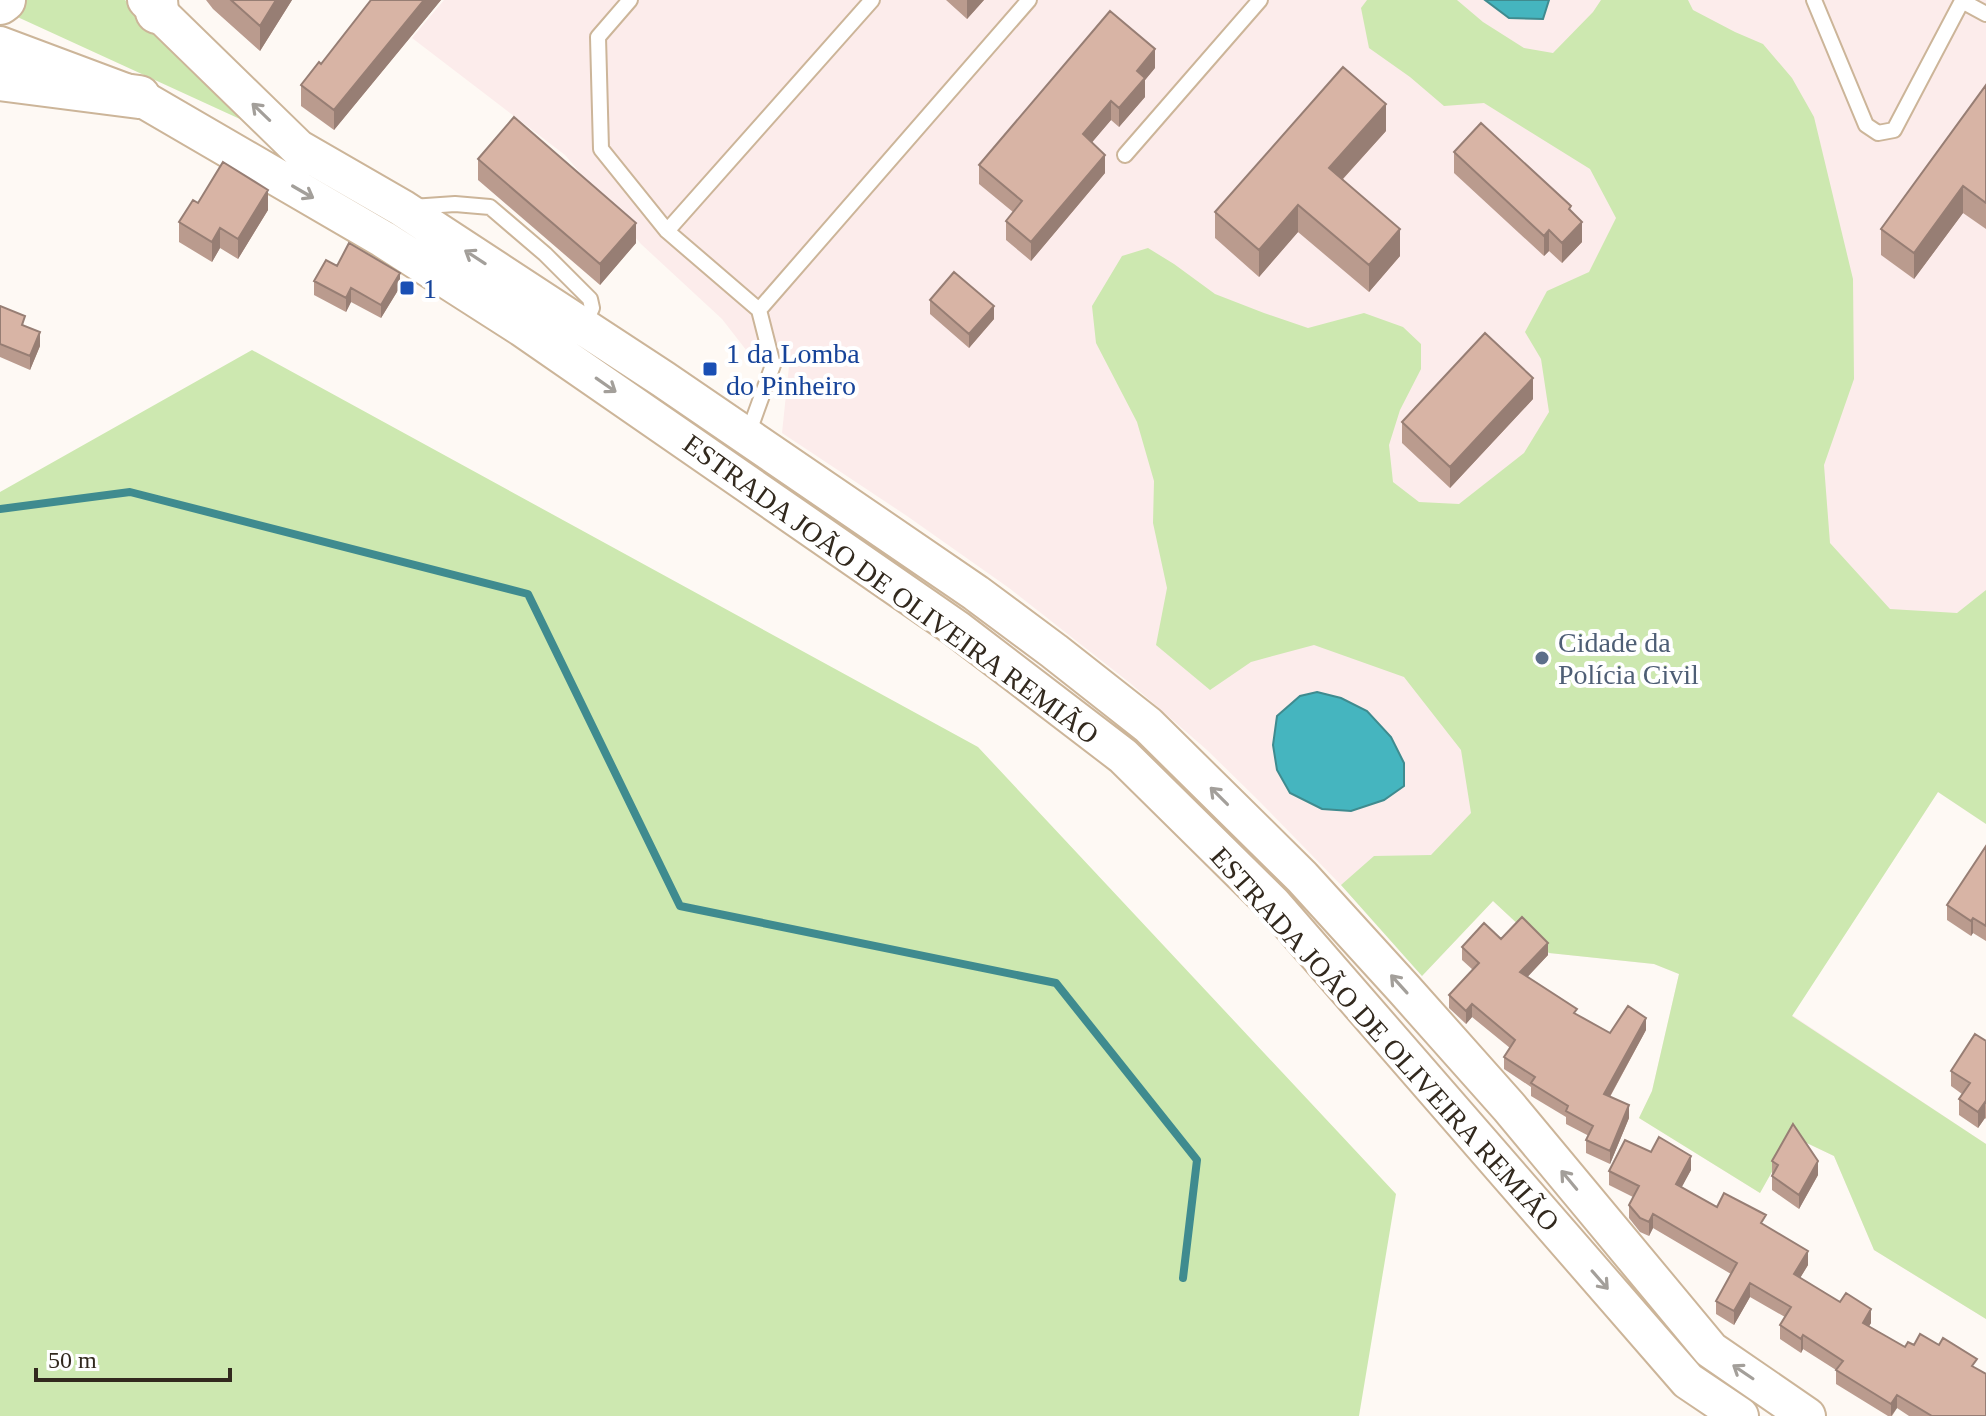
<svg xmlns="http://www.w3.org/2000/svg" width="1986" height="1416" font-family="Georgia,serif">
	<rect width="100%" height="100%" fill="#fef9f4"/>
	<!-- commercial -->
	<path fill="#fceceb" d="M444 0H1986V824L1938 792 1792 1015 1986 1144V1319L1874 1250 1834 1156 1792 1136 1760 1193 1639 1118 1652 1091 1679 974 1654 964 1549 953 1493 901 1422 976 1341 885 1257 799 1207 750 1130 683 1009 588 907 516 782 433 789 366 757 364 722 319 641 244 565 155 412 38Z"/>
	<!-- green -->
	<path fill="#cde8b0" d="M0 0H125L253 125 0 9Z
		M1367 0H1457L1483 22 1524 48 1553 53 1593 12 1601 0H1688L1693 10 1735 32 1763 44 1792 78 1814 117 1853 279 1854 379 1824 465 1830 543 1890 609 1957 613 1986 590V824L1938 792 1792 1016 1986 1144V1319L1874 1250 1834 1156 1792 1136 1760 1193 1639 1118 1652 1091 1679 974 1654 964 1549 953 1493 901 1422 976 1341 885 1374 856 1431 855 1471 813 1461 750 1404 677 1314 645 1251 662 1210 690 1156 645 1167 588 1153 523 1154 481 1137 422 1096 343 1092 306 1122 256 1148 248 1174 264 1215 294 1264 313 1308 328 1364 313 1403 327 1421 344V369L1400 410 1389 445 1393 482 1419 502 1459 504 1524 453 1549 412 1541 359 1525 332 1547 291 1589 272 1616 218 1590 169 1484 103 1444 106 1410 77 1369 48 1361 8Z
		M252 350 978 747 1396 1194 1359 1416H0V492Z"/>
	<!-- water -->
	<path fill="#45b5bf" stroke="#3f8b8f" stroke-width="2" d="M1485 0H1549L1543 19 1509 18Z
		M1317 692 1341 698 1367 711 1391 737 1404 763V786L1384 800 1351 811 1322 809 1290 793 1277 770 1273 745 1277 716 1300 696Z"/>
	<g fill="none" stroke-linecap="round" stroke-linejoin="round">
		<!-- stream -->
		<path stroke="#3f8b8f" stroke-width="8" d="M0 509 130 492 528 594 680 906 1056 983 1197 1160 1183 1278"/>
		<defs>
			<path id="service" d="M630 0 598 37 601 149 667 231 759 310 773 365 747 437
				M1814 0 1866 125 1878 133 1894 130 1962 1 1986 14
				M1125 155 1260 0
				M412 207 455 204 490 207 545 254 590 299 592 308 584 326
				M667 231 872 0
				M759 310 1029 0"/>
			<path id="secondary" d="M146 0 298 148 402 208 663 379 976 593 1054 651 1148 725 1302 877 1404 989 1509 1107 1711 1350 1807 1416
				M0 45 139 97 383 239 522 328 957 629 1123 756 1273 904 1688 1381 1740 1416"/>
			<path id="primary" d="M156 0 157 12
				M0 3 4 0
				M0 79 139 97"/>
		</defs>
		<!-- service casing -->
		<use href="#service" stroke="#ccb599" stroke-width="18"/>
		<!-- secondary casing -->
		<use href="#secondary" stroke="#ccb599" stroke-width="40"/>
		<!-- primary casing -->
		<use href="#primary" stroke="#ccb599" stroke-width="46"/>
		<!-- service -->
		<use href="#service" stroke="#fff" stroke-width="14"/>
		<!-- secondary -->
		<use href="#secondary" stroke="#fff" stroke-width="36"/>
		<!-- primary -->
		<use href="#primary" stroke="#fff" stroke-width="42"/>
	</g>
	<!-- wall -->
	<path fill="#ba9b8e" d="M206 0H292L260 51 213 9Z
		M371 0H441L334 130 301 106V85L321 64Z
		M946 0H984L967 19Z
		M1155 68 1145 80V97L1119 127 1111 120 1092 142 1105 173 1031 261 1006 240V221L1013 212 979 184V165Z
		M1986 85V229L1963 213 1914 279 1881 255V229Z
		M1386 131 1343 179 1400 256 1369 292 1298 232 1259 277 1215 238V212Z
		M1454 152 1571 212 1582 242 1562 263 1549 251 1544 256 1454 173Z
		M478 159 636 243 600 285 478 180Z
		M198 203 268 210 238 259 220 248 212 262 179 242V222Z
		M337 266 400 287 381 318 351 302 346 312 314 295V281Z
		M930 300 994 319 969 348 930 314Z
		M0 306 25 326 40 346 30 370 0 357Z
		M1533 399 1450 488 1402 443V422Z
		M1986 846V941L1973 933 1971 936 1947 920V905Z
		M1501 939 1548 955 1527 977 1577 1015 1610 1033 1646 1030 1610 1097 1629 1118 1610 1164 1586 1153V1140L1589 1136 1566 1124V1117L1531 1096V1087L1504 1069V1057L1510 1048 1472 1017 1466 1024 1449 1008V995L1473 970 1462 960V947Z
		M1986 1041V1119L1985 1118 1978 1128 1959 1115V1099L1962 1094 1951 1086V1071Z
		M1651 1152 1691 1170 1681 1187 1717 1207 1766 1226 1808 1265 1800 1278 1871 1323 1869 1326 1905 1347 1914 1345 1977 1369 1986 1416H1909L1897 1408 1892 1416H1888L1836 1384V1370L1803 1349 1801 1353 1780 1339V1325L1785 1317 1750 1297 1734 1325 1716 1314V1301L1731 1274 1653 1228 1649 1236 1640 1232 1629 1218V1205L1633 1197 1609 1185V1171Z
		M1772 1161 1818 1175 1799 1209 1772 1190Z"/>
	<!-- shaded-wall -->
	<path fill="#977e74" d="M276 0H292L260 51V26Z
		M424 0H441L334 130V110Z
		M967 0H984L967 19Z
		M1155 49V68L1145 80V97L1119 127V108L1137 71Z
		M1111 101V120L1083 153V134Z
		M1386 104V131L1329 194V168Z
		M1105 155V173L1031 261V242Z
		M1963 186V213L1914 279V253Z
		M268 190V210L238 259V239Z
		M1298 205V232L1259 277V250Z
		M1582 222V242L1562 263V243Z
		M636 223V243L600 285V264Z
		M220 228V248L212 262V242Z
		M1400 229V256L1369 292V265Z
		M1549 230V251L1544 256V236Z
		M400 273V287L381 318V305Z
		M351 288V302L346 312V298Z
		M994 306V319L969 348V334Z
		M40 332V346L30 370V356Z
		M1533 378V399L1450 488V467Z
		M1973 918V933L1971 936V921Z
		M1548 943V955L1520 985V972Z
		M1472 1004V1017L1466 1024V1011Z
		M1646 1018V1030L1604 1107V1094Z
		M1985 1102V1118L1978 1128V1112Z
		M1629 1105V1118L1610 1164V1151Z
		M1691 1156V1170L1676 1198V1184Z
		M1818 1161V1175L1799 1209V1195Z
		M1653 1214V1228L1649 1236V1222Z
		M1808 1251V1265L1794 1288V1274Z
		M1750 1283V1297L1734 1325V1311Z
		M1871 1309V1323L1863 1336V1323Z
		M1803 1335V1349L1801 1353V1339Z
		M1897 1395V1408L1891 1416V1404Z"/>
	<!-- building -->
	<path fill="#d8b4a5" stroke="#977e74" stroke-width="2" d="M231 0H276L260 26Z
		M371 0H424L334 110 301 85 319 62 321 64Z
		M1110 11 1155 49 1137 71 1145 78 1119 108 1111 101 1083 134 1105 155 1031 242 1006 221 1022 201 979 165Z
		M1343 67 1386 104 1329 168 1400 229 1369 265 1298 205 1259 250 1215 212Z
		M1986 85V203L1963 186 1914 253 1881 229Z
		M514 117 636 223 600 264 478 159Z
		M1481 123 1571 206 1569 209 1582 222 1562 243 1549 230 1544 236 1454 152Z
		M223 162 268 190 238 239 220 228 212 242 179 222 193 200 198 203Z
		M349 243 400 273 381 305 351 288 346 298 314 281 326 260 337 266Z
		M954 272 994 306 969 334 930 300Z
		M0 306 25 316 22 325 40 332 30 356 0 344Z
		M1485 333 1533 378 1450 467 1402 422Z
		M1986 846V926L1973 918 1971 921 1947 905Z
		M1522 917 1548 943 1520 972 1577 1009 1574 1013 1610 1033 1628 1006 1646 1018 1604 1094 1629 1105 1610 1151 1586 1140 1593 1126 1566 1111 1568 1106 1531 1083 1535 1077 1504 1057 1515 1040 1472 1004 1466 1011 1449 995 1479 963 1462 947 1484 923 1501 939Z
		M1975 1034 1986 1041V1103L1985 1102 1978 1112 1959 1099 1970 1083 1951 1071Z
		M1793 1124 1818 1161 1799 1195 1772 1176 1778 1165 1772 1161Z
		M1659 1137 1691 1156 1676 1184 1717 1207 1724 1193 1766 1215 1761 1223 1808 1251 1794 1274 1840 1302 1846 1293 1871 1309 1863 1323 1905 1347 1908 1342 1914 1345 1920 1334 1939 1345 1943 1338 1977 1359 1972 1366 1986 1374V1416H1932L1897 1395 1891 1404 1836 1370 1843 1361 1803 1335 1801 1339 1780 1325 1791 1307 1750 1283 1734 1311 1716 1301 1737 1263 1653 1214 1649 1222 1640 1218 1629 1205 1639 1186 1609 1171 1625 1140 1651 1152Z"/>
	<!-- one-way arrows -->
	<defs><path id="oneway-shaft" d="M-6 0H5M1.5-3L5.5 0L1.5 3" fill="none" stroke-width="1.6" stroke-linecap="round" stroke-linejoin="round" transform="scale(2)"/></defs>
	<g stroke="#a39f9a">
		<use href="#oneway-shaft" transform="translate(261 112) rotate(-136)"/>
		<use href="#oneway-shaft" transform="translate(303 192) rotate(30)"/>
		<use href="#oneway-shaft" transform="translate(475 257) rotate(-147)"/>
		<use href="#oneway-shaft" transform="translate(606 385) rotate(35)"/>
		<use href="#oneway-shaft" transform="translate(1219 796) rotate(-135)"/>
		<use href="#oneway-shaft" transform="translate(1399 984) rotate(-132)"/>
		<use href="#oneway-shaft" transform="translate(1569 1180) rotate(-130)"/>
		<use href="#oneway-shaft" transform="translate(1600 1280) rotate(49)"/>
		<use href="#oneway-shaft" transform="translate(1743 1372) rotate(-146)"/>
	</g>
	<!-- markers -->
	<g fill="#1a4fb4" stroke="#fff" stroke-width="3">
		<rect x="399" y="280" width="16" height="16" rx="4"/>
		<rect x="702" y="361" width="16" height="16" rx="4"/>
	</g>
	<circle fill="#5c6f8a" stroke="#fff" stroke-width="3" cx="1542" cy="658" r="8"/>
	<g text-anchor="middle" dominant-baseline="central" stroke-width="8" stroke-linejoin="round" paint-order="stroke">
		<!-- transit labels -->
		<g font-size="28" fill="#164399" stroke="#fff" text-anchor="start">
			<text x="423" y="288">1</text>
			<text x="726" y="353">1 da Lomba<tspan x="726" dy="32">do Pinheiro</tspan></text>
		</g>
		<!-- street labels -->
		<g font-size="28" fill="#32291e" stroke="#fff">
			<text transform="translate(891 589) rotate(36)">ESTRADA JOÃO DE OLIVEIRA REMIÃO</text>
			<text transform="translate(1385 1039) rotate(48)">ESTRADA JOÃO DE OLIVEIRA REMIÃO</text>
		</g>
		<!-- service labels -->
		<g font-size="28" fill="#4e5e75" stroke="#fff" text-anchor="start">
			<text x="1558" y="642">Cidade da<tspan x="1558" dy="32">Polícia Civil</tspan></text>
		</g>
	</g>
	<!-- scale -->
	<path d="M36 1368v12h194v-12" fill="none" stroke="#32291e" stroke-width="4"/>
	<text x="48" y="1368" font-size="24" fill="#32291e" stroke="#ffffff" stroke-width="6" paint-order="stroke">50 m</text>
</svg>
